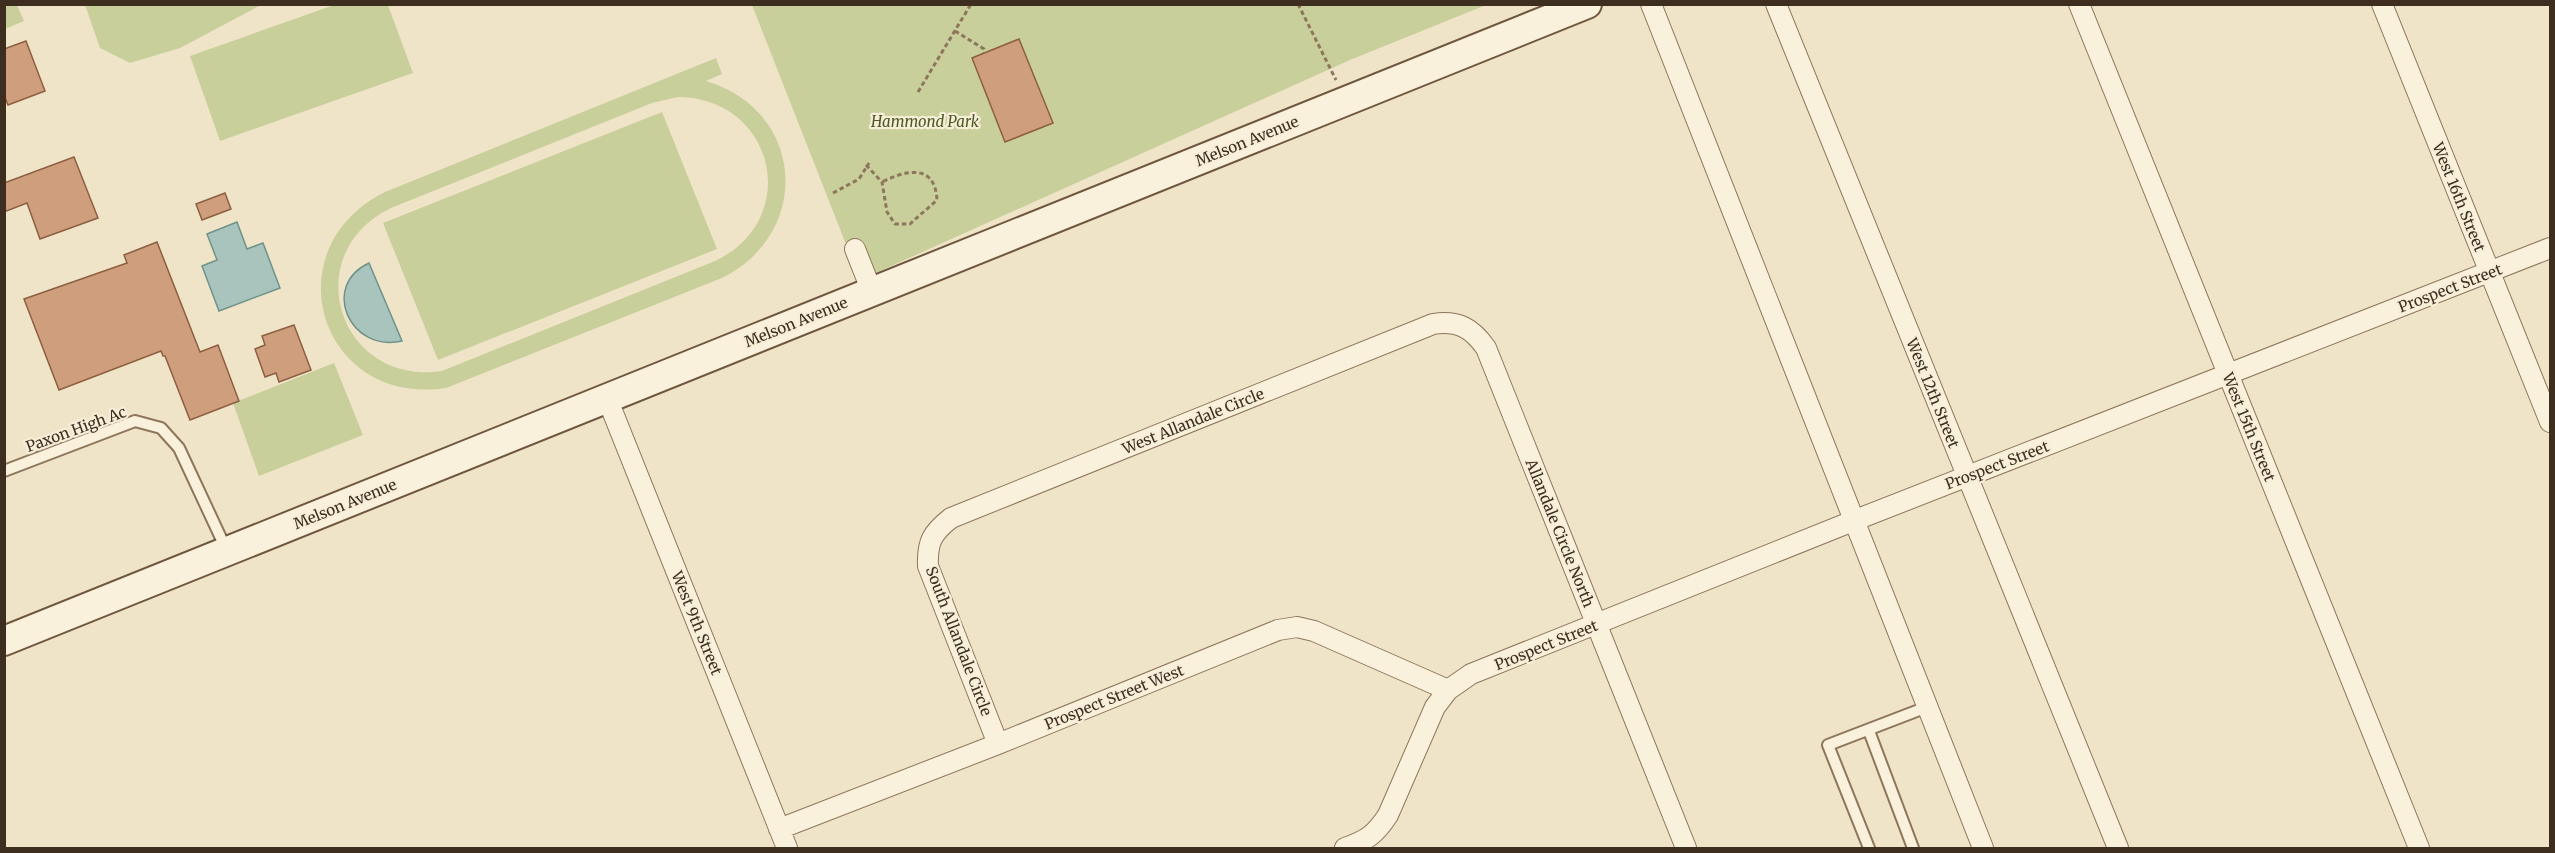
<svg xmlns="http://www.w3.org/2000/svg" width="2555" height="853" font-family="Merriweather,serif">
	<rect width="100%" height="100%" fill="#f0e4c8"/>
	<!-- green -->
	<path fill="#c9cf9b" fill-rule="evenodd" d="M5 4 17 5 24 21 5 29Z
		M85 5V4L261 5 180 48 130 63 100 48Z
		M334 5H388L413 73 220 141 190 56Z
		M752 5H1486L1350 60 860 280Z
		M716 58 722 74 706 81C805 110 813 233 722 278L446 388C320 407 271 249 385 192ZM678 97C775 98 803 219 715 261L442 371C338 386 297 253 391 208L652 103Z
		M662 112 717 249 438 360 383 223Z
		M334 363 363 435 259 476 233 403Z"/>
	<!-- water -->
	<path fill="#a9c4bc" stroke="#6f938a" stroke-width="1.5" d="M237 222 247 249 263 243 280 288 219 311 202 266 217 260 207 234Z
		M369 263 402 341C350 353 320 286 369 263Z"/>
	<!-- building -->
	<path fill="#cf9f7d" stroke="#8d5f41" stroke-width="1.5" d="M1019 39 1053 123 1005 142 972 58Z
		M26 41 45 91 8 105 4 95V49Z
		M74 157 98 218 40 239 27 203 4 212V183Z
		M225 193 231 209 202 220 196 204Z
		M157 242 200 352 218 345 239 401 190 420 165 356H163L161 351 59 390 24 299 127 263 124 255Z
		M294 325 311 370 279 382 276 373 265 377 255 349 265 345 262 336Z"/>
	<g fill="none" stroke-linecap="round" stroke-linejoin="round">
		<defs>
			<path id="lane" d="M4 471 135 421 161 428 179 448 227 551
				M1869 731 1913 848
				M1869 848 1828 745 1927 707"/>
			<path id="street" d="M1651 4 1983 848
				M1776 4 2118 848
				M2079 4 2419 848
				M2382 4 2550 422
				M855 249 872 292
				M607 398 787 848
				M998 744 928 566C927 542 932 533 951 518L1433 324C1458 320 1472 328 1486 348L1686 848
				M779 829 998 744 1278 630 1297 627 1314 631 1448 690
				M1345 848C1367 840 1375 835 1388 815L1435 707 1448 690 1471 674 1853 521 2550 248"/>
			<path id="secondary" d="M4 641 1587 4"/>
		</defs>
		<!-- lane casing -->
		<use href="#lane" stroke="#8d765c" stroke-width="14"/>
		<!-- street casing -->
		<use href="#street" stroke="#8d765c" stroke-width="22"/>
		<!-- secondary casing -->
		<use href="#secondary" stroke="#6f573f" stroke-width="32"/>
		<!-- path -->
		<path stroke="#8d765c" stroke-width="3" stroke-dasharray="4.5 3" stroke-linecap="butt" d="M1298 4 1336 80
			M955 31 984 49V53
			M918 92 971 4
			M866 165 882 182 887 212 895 224H910L937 200C935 163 906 170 882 182
			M833 193 859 179 869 163"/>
		<!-- lane -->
		<use href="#lane" stroke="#faf1dc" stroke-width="10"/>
		<!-- street -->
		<use href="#street" stroke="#faf1dc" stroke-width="20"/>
		<!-- secondary -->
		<use href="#secondary" stroke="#faf1dc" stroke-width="28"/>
	</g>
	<g text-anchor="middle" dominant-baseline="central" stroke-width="4.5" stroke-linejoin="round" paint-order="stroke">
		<!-- park labels -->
		<g font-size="15" font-style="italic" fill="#4d5a26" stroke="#f7eed8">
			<text x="925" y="121">Hammond Park</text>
		</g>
		<!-- street labels -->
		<g font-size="15" fill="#3d2e20" stroke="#f7eed8">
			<text transform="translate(1247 141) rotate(-22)">Melson Avenue</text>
			<text transform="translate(2459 197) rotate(68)">West 16th Street</text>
			<text transform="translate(2450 288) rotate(-21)">Prospect Street</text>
			<text transform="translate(796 322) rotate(-22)">Melson Avenue</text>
			<text transform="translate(1933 393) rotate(68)">West 12th Street</text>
			<text transform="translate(1193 421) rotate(-22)">West Allandale Circle</text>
			<text transform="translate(2249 427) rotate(68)">West 15th Street</text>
			<text transform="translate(76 429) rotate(-20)">Paxon High Ac</text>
			<text transform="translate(1997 465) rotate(-21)">Prospect Street</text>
			<text transform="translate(345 504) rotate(-22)">Melson Avenue</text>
			<text transform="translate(1560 533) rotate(68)">Allandale Circle North</text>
			<text transform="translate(697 623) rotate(68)">West 9th Street</text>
			<text transform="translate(959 641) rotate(69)">South Allandale Circle</text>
			<text transform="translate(1546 645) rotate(-22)">Prospect Street</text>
			<text transform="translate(1114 697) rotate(-22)">Prospect Street West</text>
		</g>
	</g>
	<!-- border -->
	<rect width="2555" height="853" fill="none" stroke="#3d2e20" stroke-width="12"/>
</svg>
